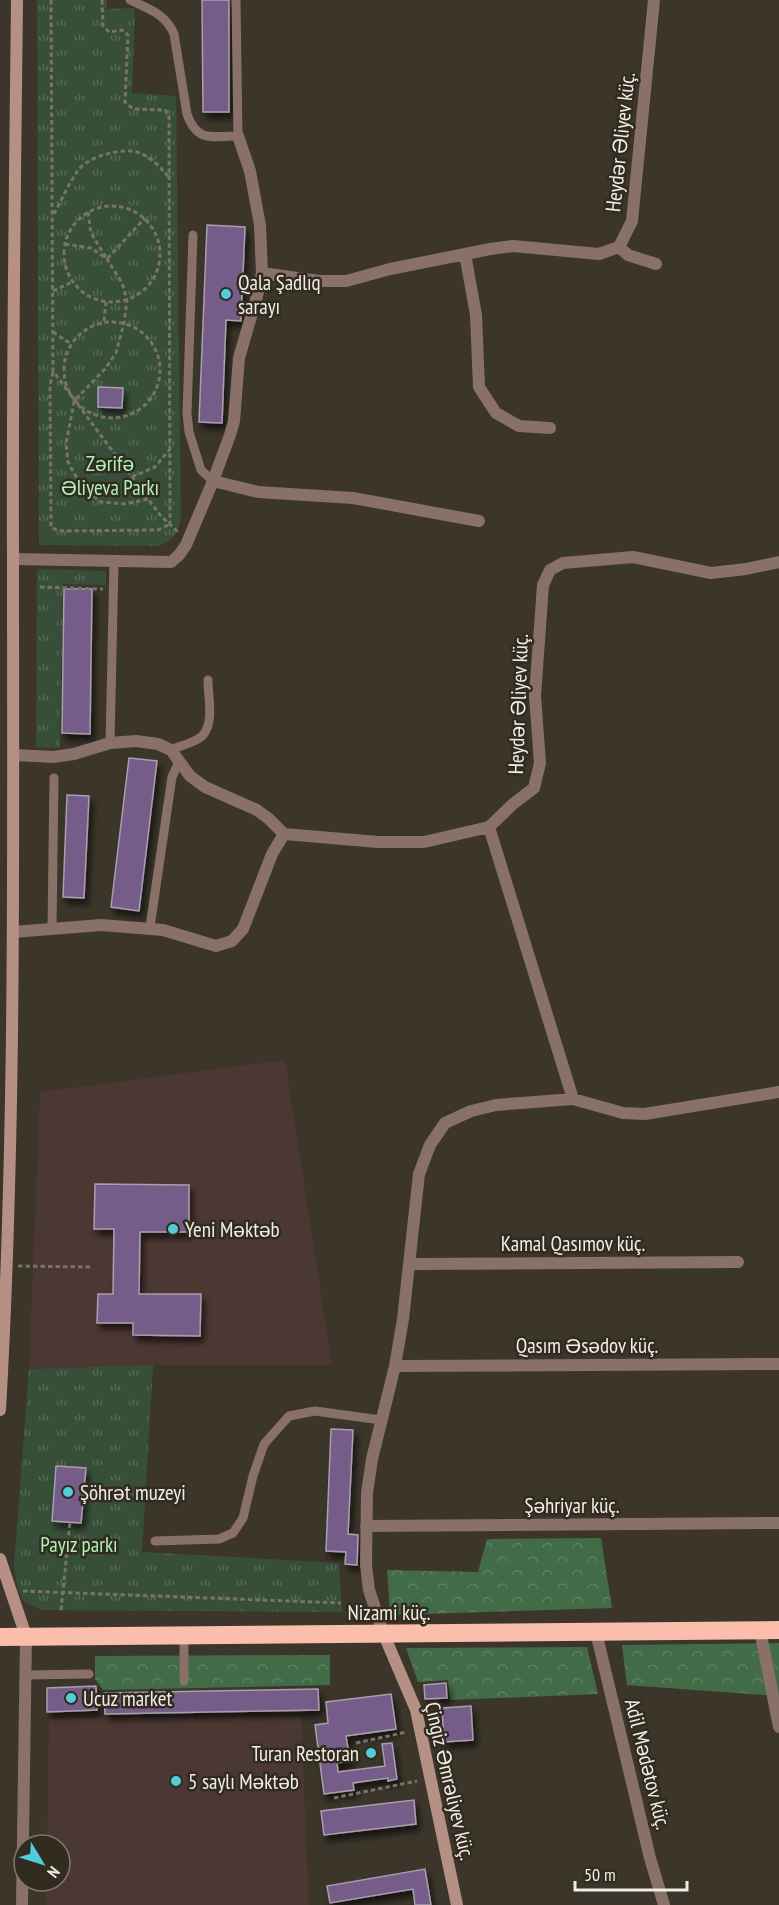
<svg xmlns="http://www.w3.org/2000/svg" width="779" height="1905" font-family="'PT Sans Narrow',sans-serif">
	<defs>
		<pattern id="grass-tufts" width="24" height="20" patternUnits="userSpaceOnUse" patternTransform="scale(1.5)"><rect width="24" height="20" fill="#374f39"/><path d="M3 7l-1-3M5 7V3M7 7l1-3M15 17l-1-3M17 17v-4M19 17l1-3" fill="none" stroke="#546956"/></pattern>
		<pattern id="forest-crowns" width="20" height="18" patternUnits="userSpaceOnUse" patternTransform="scale(1.5)"><rect width="20" height="18" fill="#426c47"/><path d="M2 6a3 3 0 1 1 6 0M12 15a3 3 0 1 1 6 0" fill="none" stroke="#5e8162"/></pattern>
		<filter id="shadow"><feDropShadow dx="3.5" dy="6" stdDeviation="3" flood-color="#0009"/></filter>
	</defs>
	<rect width="100%" height="100%" fill="#3b352a"/>
	<!-- education -->
	<path fill="#4c3832" d="M285 1060 332 1365H153L29 1369 40 1092Z
		M301 1717 309 1905H46L47 1881H60V1845H47L49 1718Z"/>
	<!-- grass -->
	<path fill="url(#grass-tufts)" d="M37 0H107V9L135 8 132 93 176 96 181 518C178 534 173 541 158 546L39 545Z
		M37 569 106 571V585L63 584 60 748 36 747Z
		M153 1365 142 1552 339 1563 342 1612 41 1610 23 1601 18 1591 14 1566 29 1369Z"/>
	<!-- forest -->
	<path fill="url(#forest-crowns)" d="M601 1538 612 1608 390 1615 387 1570 478 1572 487 1539Z
		M779 1643V1696L627 1685 622 1645Z
		M587 1647 598 1694 450 1700 448 1680 418 1682 406 1648Z
		M330 1655V1685L103 1690 95 1679V1656Z"/>
	<!-- building -->
	<path fill="#765c88" stroke="#a79fad" stroke-width="1.5" filter="url(#shadow)" d="M202 0H229V112H203Z
		M207 225 245 227 241 321 226 320 222 423 199 422Z
		M98 387 123 388 122 408 98 407Z
		M64 589H92L90 734 62 733Z
		M129 758 157 761 139 911 111 907Z
		M67 795 89 796 84 898 63 897Z
		M95 1184 189 1185V1232H140L139 1294H201L200 1336 133 1335V1323H97L98 1294H113L114 1229H94Z
		M331 1429 353 1430 348 1534 358 1535 357 1565 345 1564 346 1552 326 1551Z
		M56 1466 86 1468 81 1523 52 1521Z
		M446 1683 447 1698 425 1699 424 1685Z
		M96 1686 97 1710 47 1712V1688Z
		M318 1689 319 1710 105 1714 104 1693Z
		M391 1694 396 1729 346 1736 350 1761 337 1763 338 1772 385 1766 382 1744 392 1743 397 1779 388 1781V1778L353 1783 354 1790 324 1794 315 1725 328 1723 326 1702Z
		M471 1706 473 1740 444 1742 442 1708Z
		M414 1800 416 1824 324 1835 321 1811Z
		M425 1869 431 1905H415L413 1889 330 1903 327 1886Z"/>
	<g fill="none" stroke-linecap="round" stroke-linejoin="round">
		<!-- path -->
		<path stroke="#787369" stroke-width="3" stroke-dasharray="4.5 3" stroke-linecap="butt" d="M51 0 53 371 160 515 178 532
			M102 0 103 26 109 32 122 30 128 35 125 102 133 109 165 110 169 114 170 524
			M64 254a48 48 0 1 1 96 0a48 48 0 1 1-96 0Z
			M88 212 91 233 107 259 145 218
			M54 214C62 200 69 182 79 169 84 163 95 157 103 155 135 146 146 151 168 176
			M65 244 91 248 107 259 122 283 127 300 124 323 116 353 105 369 74 401 66 444 68 462 82 487 101 502 125 504 148 499
			M53 291 72 282
			M104 321 106 302
			M64 370a48 48 0 1 1 96 0a48 48 0 1 1-96 0Z
			M53 332 71 344
			M53 372 50 385 51 527 58 531 158 530 170 524
			M132 477 155 467 170 449
			M40 587 103 589
			M18 1266 90 1267
			M23 1591 341 1603
			M61 1610 70 1522
			M356 1743 407 1732
			M334 1798 417 1781"/>
		<!-- lane -->
		<path stroke="#897069" stroke-width="9" d="M130 0C149 9 166 14 174 34L187 114C197 143 212 136 238 136L236 0
			M193 235 187 413 189 432 201 470 213 481
			M110 743 114 562
			M171 750C179 746 190 744 198 739 216 729 208 698 208 680
			M150 927 172 777 179 762
			M52 928 54 778
			M155 1541 219 1539 233 1533 243 1518 253 1476 264 1444 289 1416 315 1411 381 1420
			M184 1636V1681
			M26 1675 89 1674"/>
		<!-- street -->
		<path stroke="#897069" stroke-width="12" d="M619 247 628 255 656 264
			M465 254 476 315 479 387 496 413 519 426 550 428
			M262 273 319 281H346L390 269 490 249 513 246 599 254 619 247 632 221 654 0
			M213 481 258 492 353 498 479 521
			M13 559 171 562 179 555 186 545 213 481 230 435 234 421 239 358 257 296 262 273 260 225 250 171 238 136
			M15 755 53 757 74 754 110 743 136 741 158 744 171 750 190 776 205 787 257 810 269 819 284 834
			M489 827 573 1099
			M13 932 101 925 163 930 216 946 232 941 243 929 272 854 284 834 378 842H424L489 827 513 804 534 788 540 763 535 696 543 585 550 570 563 563 633 557 711 573 746 569 779 562
			M409 1264 738 1262
			M395 1366 779 1364
			M366 1526 779 1523
			M760 1630 779 1727
			M596 1632 650 1858 664 1905
			M384 1635 369 1590 366 1565 367 1493 372 1459 395 1366 403 1319 419 1174 430 1145 445 1123 471 1111 496 1105 573 1099 623 1113 645 1114 779 1092
			M22 1905 26 1636"/>
		<!-- secondary -->
		<path stroke="#b79085" stroke-width="12" d="M0 1410C16 1127 13 843 13 560 12 373 15 187 17 0
			M0 1559 26 1636
			M384 1635 416 1710 457 1905"/>
		<!-- highway -->
		<path stroke="#fbbead" stroke-width="18" d="M0 1637 779 1630"/>
	</g>
	<!-- markers -->
	<g fill="#53cbda" stroke="#312b20" stroke-width="2">
		<circle cx="226" cy="294" r="6"/>
		<circle cx="173" cy="1229" r="6"/>
		<circle cx="68" cy="1492" r="6"/>
		<circle cx="71" cy="1698" r="6"/>
		<circle cx="371" cy="1753" r="6"/>
		<circle cx="176" cy="1781" r="6"/>
	</g>
	<g text-anchor="middle" dominant-baseline="central" stroke-width="5" stroke-linejoin="round" paint-order="stroke">
		<!-- street labels -->
		<g font-size="21" fill="#f1ede6" stroke="#312b20">
			<text transform="translate(620 142) rotate(-84)">Heydər Əliyev küç.</text>
			<text transform="translate(518 704) rotate(-88)">Heydər Əliyev küç.</text>
			<text x="573" y="1243">Kamal Qasımov küç.</text>
			<text x="587" y="1345">Qasım Əsədov küç.</text>
			<text x="572" y="1505">Şəhriyar küç.</text>
			<text x="389" y="1612">Nizami küç.</text>
			<text transform="translate(648 1764) rotate(76)">Adil Mədətov küç.</text>
			<text transform="translate(450 1781) rotate(77)">Çingiz Əmrəliyev küç.</text>
		</g>
		<!-- poi labels -->
		<g font-size="21" fill="#f1ede6" stroke="#312b20" text-anchor="start">
			<text x="238" y="282">Qala Şadlıq<tspan x="238" dy="24">sarayı</tspan></text>
			<text x="185" y="1229">Yeni Məktəb</text>
			<text x="80" y="1492">Şöhrət muzeyi</text>
			<text x="83" y="1698">Ucuz market</text>
			<text x="359" y="1753" text-anchor="end">Turan Restoran</text>
			<text x="188" y="1781">5 saylı Məktəb</text>
		</g>
		<!-- park labels -->
		<g font-size="21" fill="#aff2b6" stroke="#312b20">
			<text x="110" y="463">Zərifə<tspan x="110" dy="24">Əliyeva Parkı</tspan></text>
			<text x="79" y="1544">Payız parkı</text>
		</g>
	</g>
	<!-- north arrow -->
	<g transform="translate(42 1863) rotate(128)"><circle r="28" fill="#312b20" stroke="#7e796f" stroke-width="1.5"/>
	<path d="M0-4.5L10 22L0 15L-10 22Z" fill="#53cbda"/>
	<text y="-9" font-size="16" font-weight="bold" text-anchor="middle" fill="#f1ede6">N</text>
	</g>
	<!-- scale -->
	<path d="M575 1881v9h112v-9" fill="none" stroke="#f1ede6" stroke-width="3"/>
	<text x="584" y="1881" font-size="18" fill="#f1ede6" stroke="#312b20" stroke-width="4.5" paint-order="stroke">50 m</text>
</svg>
